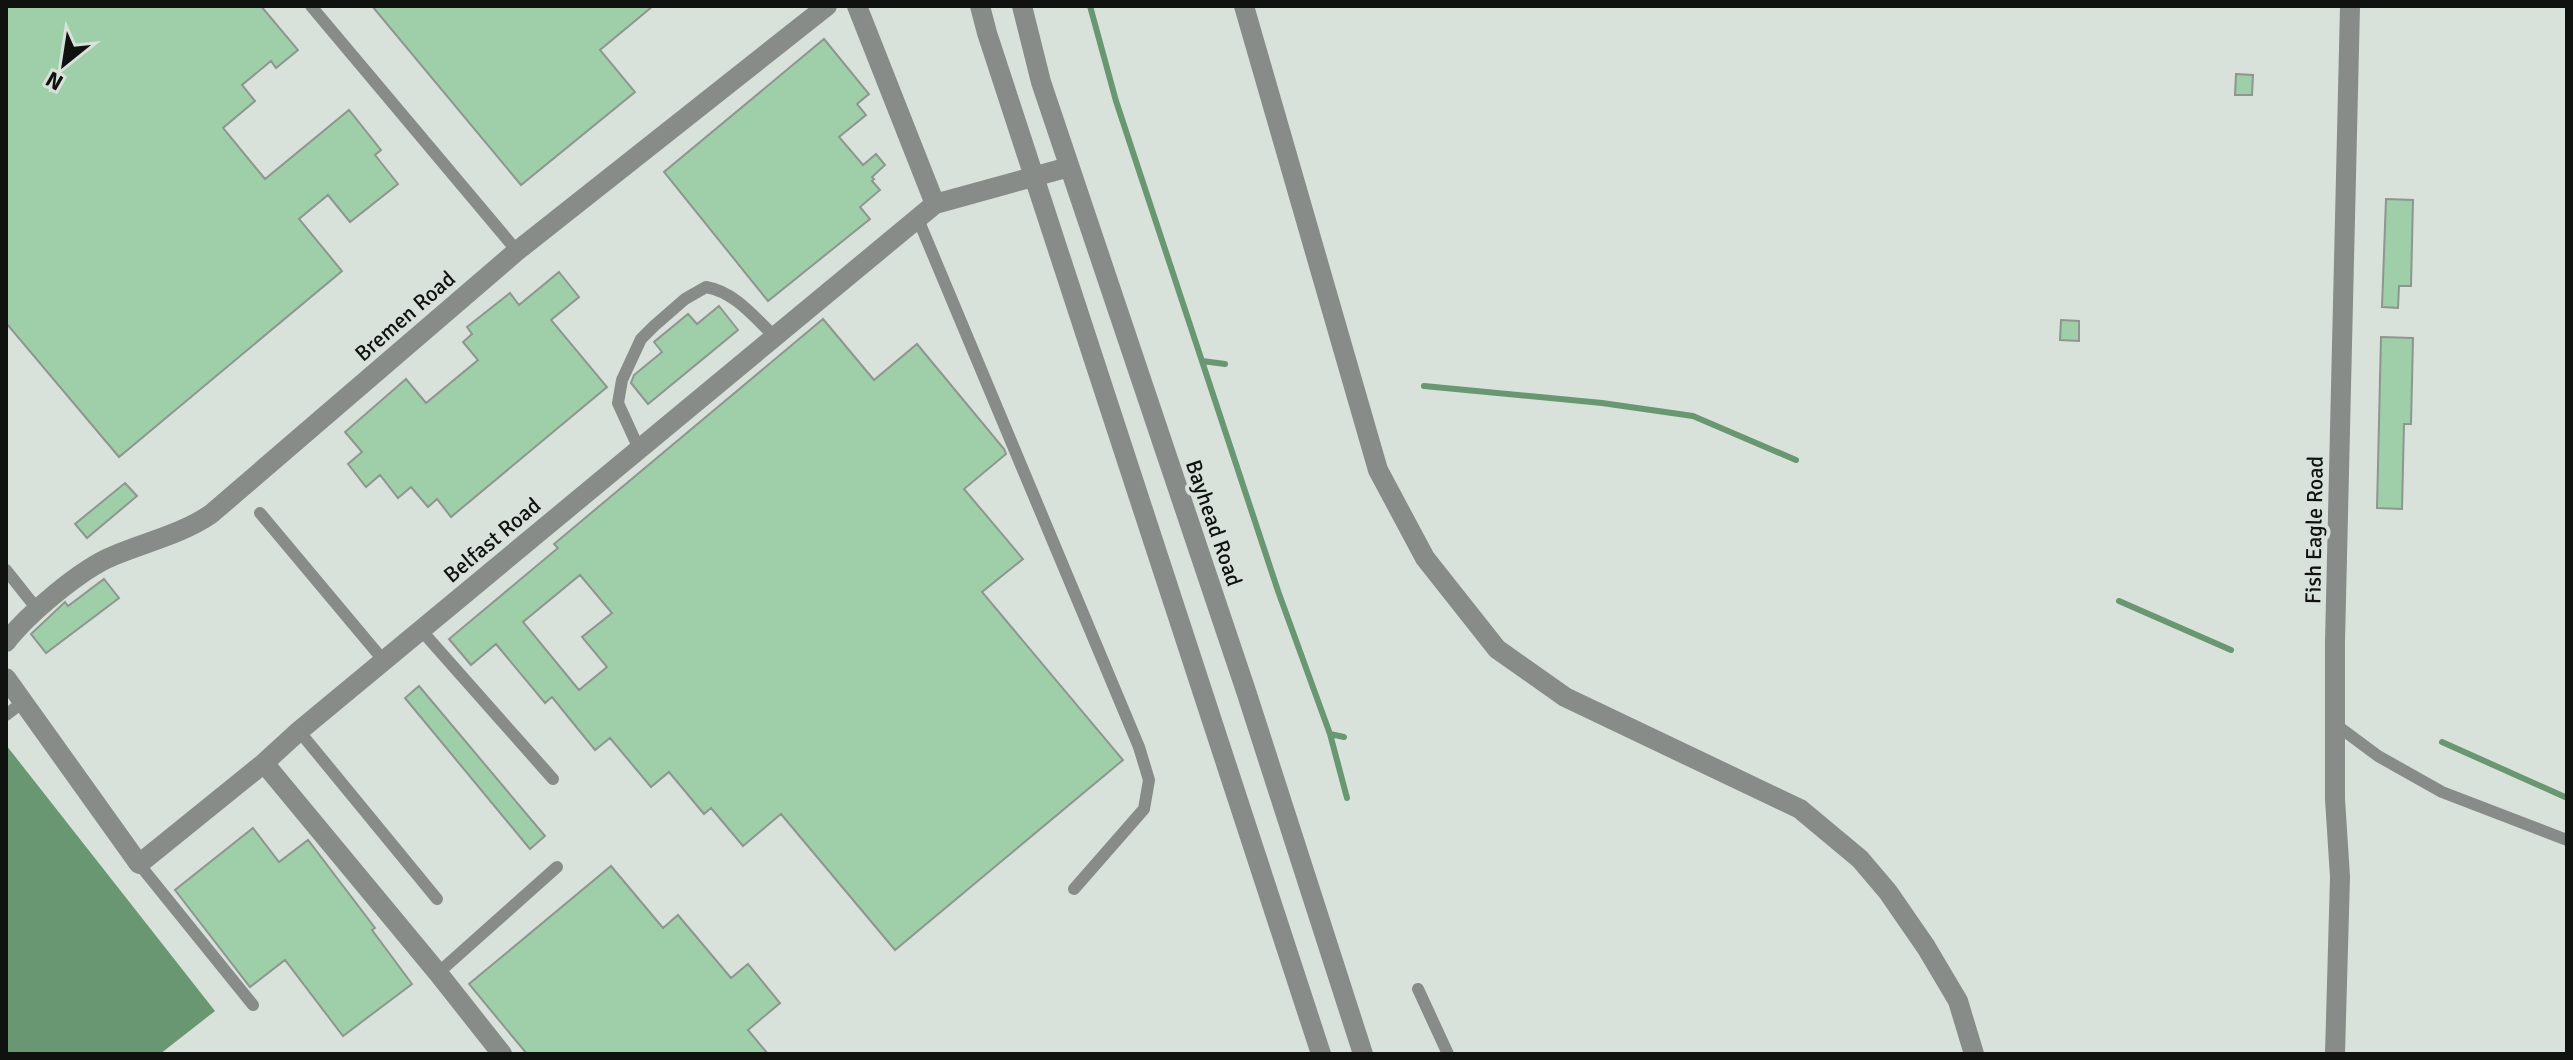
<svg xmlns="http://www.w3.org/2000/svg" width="2573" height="1060" font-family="Signika,sans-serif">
	<rect width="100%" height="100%" fill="#d9e2da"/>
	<!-- water -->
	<path fill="#689772" d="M6 745 215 1011 160 1054H6Z"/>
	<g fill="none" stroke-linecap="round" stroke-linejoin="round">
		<!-- stream -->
		<path stroke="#689772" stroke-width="6" d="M1090 6 1116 101 1278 591 1330 734 1347 798
			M1202 361 1225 364
			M1424 386 1602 403 1693 416 1796 460
			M2119 601 2231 650
			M1330 734 1344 737
			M2442 742 2565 797"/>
	</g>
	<!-- building -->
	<path fill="#9ecfa8" stroke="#8e968f" stroke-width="2" fill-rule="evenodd" d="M6 6H261L298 50 276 68 271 61 242 85 255 101 223 128 265 179 349 110 381 150 375 155 398 184 350 222 328 195 299 219 342 271 119 457 6 323Z
		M372 6H653L600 50 635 92 521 185Z
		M824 39 869 94 857 104 866 115 839 137 863 165 876 154 885 165 872 177 874 179 872 181 880 190 860 207 870 219 768 301 664 172Z
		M2236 74 2253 75 2252 95H2235Z
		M2386 199 2413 200 2411 286H2399L2398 308 2382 307Z
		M559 272 579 297 551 320 607 387 451 517 437 499 428 507 411 487 398 498 380 475 366 487 348 464 362 452 345 432 406 379 426 403 478 360 463 342 472 334 467 327 510 293 519 305Z
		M719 306 738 330 648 404 631 383 634 375 662 352 654 342 688 314 697 324Z
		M823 319 874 380 917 344 1004 449 1006 454 964 489 1023 559 982 592 1123 760 895 950 781 814 743 846 711 808 704 814 669 772 651 787 610 738 595 750 552 697 545 703 496 644 471 665 449 639 558 548 554 544ZM580 575 612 613 582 637 607 667 579 690 523 622Z
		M2061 320 2079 321V341L2060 340Z
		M2381 337 2413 338 2411 424H2404L2402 509 2377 508Z
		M125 483 137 496 87 538 75 524Z
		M104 579 119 598 46 653 31 634 65 602 68 606Z
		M419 686 545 836 530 849 405 698Z
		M253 828 279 862 308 840 375 928 372 930 412 984 343 1036 285 960 250 987 175 890Z
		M611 866 663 928 678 915 731 978 748 964 780 1003 748 1030 768 1054H527L469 984Z"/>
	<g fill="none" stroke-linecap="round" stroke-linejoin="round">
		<!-- lane -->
		<path stroke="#888c89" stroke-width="12" d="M311 6 517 251
			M918 219 1139 747 1149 780 1144 809 1074 889
			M639 449 618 403 622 380 641 339 654 326 685 299 706 287C735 292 754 317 775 337
			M260 513 384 661
			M6 570 37 609
			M421 630 553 779
			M6 715 23 702
			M2335 724 2378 756 2442 792 2567 840
			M299 731 437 899
			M139 864 253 1005
			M438 973 557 867
			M1418 989 1448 1054"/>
		<!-- street -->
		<path stroke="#888c89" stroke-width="20" d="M857 6 935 204
			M980 6 987 33 1321 1054
			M1022 6 1041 82 1246 691 1363 1054
			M1244 6 1378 470 1425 558 1497 649 1565 697 1800 809 1860 859 1888 892 1926 947 1958 1001 1974 1054
			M6 642C28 614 81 569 113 556 146 542 182 534 211 514L517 251 827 6
			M6 678 139 864 264 763
			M502 1054 438 973 264 763 299 731 935 204 1069 167
			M2335 1054 2340 877 2335 799V642L2350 6"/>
	</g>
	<g text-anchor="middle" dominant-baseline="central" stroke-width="8" stroke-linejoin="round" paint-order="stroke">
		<!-- street labels -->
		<g font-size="22" fill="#101210" stroke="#d9e2da">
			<text transform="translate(405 316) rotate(-41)">Bremen Road</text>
			<text transform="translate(1214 523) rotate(71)">Bayhead Road</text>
			<text transform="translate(2314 530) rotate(-89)">Fish Eagle Road</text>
			<text transform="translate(492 540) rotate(-40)">Belfast Road</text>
		</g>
	</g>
	<!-- border -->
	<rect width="2573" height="1060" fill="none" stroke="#101210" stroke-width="16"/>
	<!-- north arrow -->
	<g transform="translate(64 64) rotate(210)" stroke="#d9e2da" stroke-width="6" paint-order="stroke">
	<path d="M0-6L14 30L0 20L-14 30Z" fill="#101210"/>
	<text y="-12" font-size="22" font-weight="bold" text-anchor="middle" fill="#101210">N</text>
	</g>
</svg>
